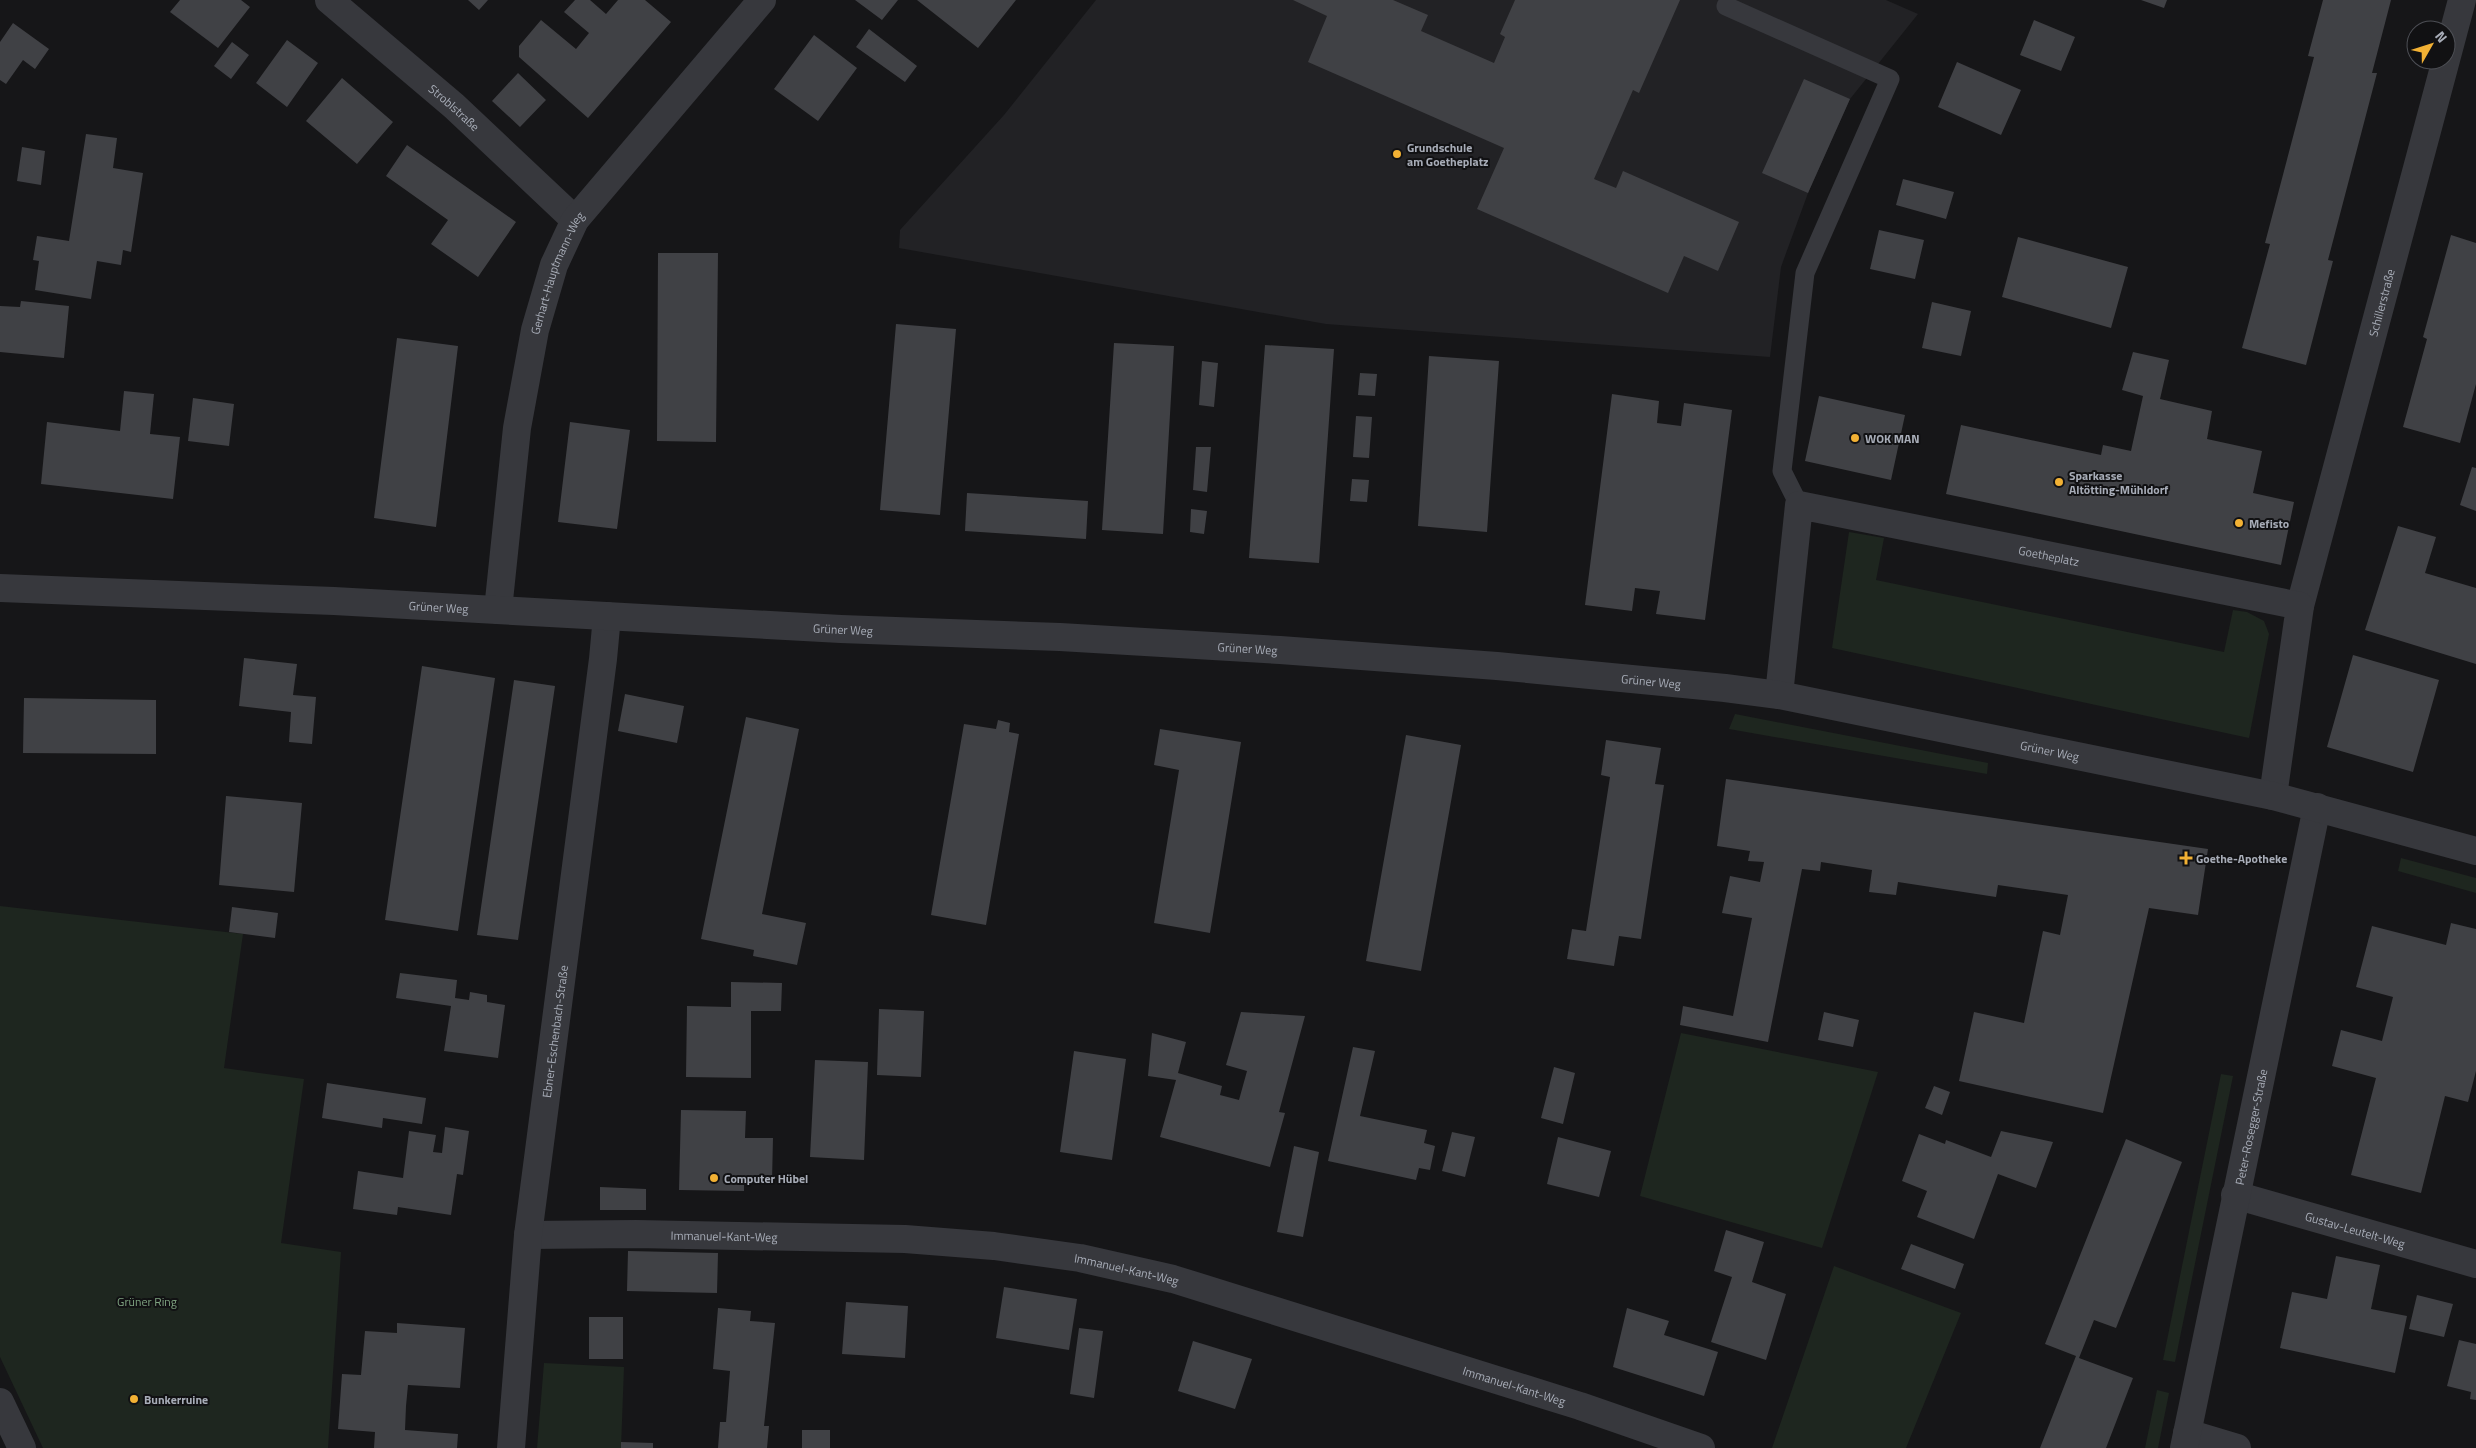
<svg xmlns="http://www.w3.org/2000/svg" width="2476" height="1448" font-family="'Titillium Web',sans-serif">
	<rect width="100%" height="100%" fill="#161618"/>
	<!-- built -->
	<path fill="#222225" d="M1096 0H1886L1918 14 1850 99 1808 193 1781 267 1770 357 1326 324 899 248 900 230 1004 115Z"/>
	<!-- green -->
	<path fill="#1e261f" d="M1849 532 1884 538 1876 580 2224 652 2233 610 2247 612 2264 621 2269 634 2249 738 1832 648Z
		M1735 714 1988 763 1987 774 1729 729Z
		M2401 858 2476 878V893L2398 871Z
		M0 906 243 934 224 1068 304 1079 281 1243 341 1252 328 1448H43L0 1357Z
		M1681 1033 1878 1072 1822 1248 1640 1196Z
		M2221 1074 2233 1076 2175 1362 2163 1360Z
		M1834 1266 1961 1313 1906 1448H1772Z
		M544 1363 624 1367 621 1448H537Z
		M2157 1390 2169 1393 2158 1448H2145Z"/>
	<!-- building -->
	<path fill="#404145" d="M180 0H241L250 7 218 48 170 12Z
		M468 0H488L479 10Z
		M575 0H590L606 14 618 0H645L671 22 588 118 519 57V46L541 20 576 49 589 33 564 12Z
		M855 0H898L882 20Z
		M917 0H1016L978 48Z
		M1293 0H1393L1428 15 1421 31 1494 63 1505 37 1500 34 1515 0H1680L1639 93 1633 90 1594 179 1616 188 1623 171 1739 222 1718 271 1684 256 1668 293 1477 209 1504 148 1308 62 1327 16Z
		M2141 0H2167L2164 8Z
		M2323 0H2391L2372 73H2377L2328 260 2333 261 2306 365 2242 348 2270 244 2265 243 2314 57 2308 56Z
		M2034 20 2075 37 2061 71 2020 55Z
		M13 23 49 49 35 69 23 60 6 84 0 80V42Z
		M869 29 917 66 905 82 856 47Z
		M814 35 857 68 818 121 774 89Z
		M287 40 318 63 287 107 256 83Z
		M232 42 249 55 231 79 214 66Z
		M1957 62 2021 90 2001 135 1938 107Z
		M518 73 546 100 520 127 492 101Z
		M342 78 393 122 357 164 306 121Z
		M1804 79 1850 99 1808 193 1762 173Z
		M86 134 117 138 113 168 143 173 131 252 123 250 121 265 97 261 91 299 35 290 39 261 33 260 37 236 69 241Z
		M407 145 516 222 478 277 431 244 448 220 386 176Z
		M22 147 45 151 41 185 17 181Z
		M1903 179 1954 192 1946 219 1896 205Z
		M1879 230 1924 240 1915 279 1870 269Z
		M2451 235 2476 243V384L2460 443 2403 427 2427 339 2423 337Z
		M2018 237 2128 267 2111 328 2002 297Z
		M658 253H718L716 442 657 441Z
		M21 301 69 306 64 358 0 352V306L20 307Z
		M1932 302 1971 311 1961 356 1922 348Z
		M896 324 956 329 940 515 880 510Z
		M397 338 458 346 436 527 374 518Z
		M1114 343 1174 346 1163 534 1102 530Z
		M1265 345 1334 349 1319 563 1249 558Z
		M2133 352 2169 360 2160 399 2212 411 2207 439 2262 451 2253 493 2294 502 2281 565 1946 494 1961 425 2101 455 2103 445 2131 451 2143 396 2122 390Z
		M1429 356 1499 361 1487 532 1418 526Z
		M1202 361 1218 363 1214 407 1199 405Z
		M1360 373 1377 374 1375 396 1358 395Z
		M124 391 154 394 150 434 180 437 173 499 41 484 47 422 120 431Z
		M1612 394 1659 401 1657 423 1681 426 1684 403 1732 410 1705 620 1656 614 1660 591 1635 588 1632 611 1585 605Z
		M1819 396 1905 415 1891 480 1805 461Z
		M193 398 234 404 229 446 188 441Z
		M1356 416 1372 417 1369 458 1353 457Z
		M570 422 630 430 617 529 558 522Z
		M1196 447H1211L1207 492 1193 490Z
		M2472 467 2476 468V511L2460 505Z
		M1352 479 1369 480 1367 502 1350 501Z
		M967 493 1088 501 1086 539 965 531Z
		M1191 509 1207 511 1204 534 1190 532Z
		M2398 526 2436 537 2425 573 2476 588V664L2365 630Z
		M2353 655 2439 680 2413 772 2327 747Z
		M244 658 297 664 293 695 316 697 312 744 289 742 291 712 239 706Z
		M422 666 495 678 458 931 385 920Z
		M514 680 555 686 518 940 477 935Z
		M625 694 684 706 677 743 618 731Z
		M24 698 156 700V754L23 753Z
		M746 717 799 729 762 914 806 923 797 965 753 956 754 950 701 939Z
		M998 720 1010 723 1009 732 1019 734 986 925 931 915 964 724 996 729Z
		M1160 729 1241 742 1210 933 1154 923 1179 770 1154 765Z
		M1406 735 1461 745 1421 971 1366 961Z
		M1606 740 1661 748 1655 784 1664 785 1641 939 1619 936 1614 966 1567 959 1572 929 1586 931 1610 777 1601 775Z
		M1726 779 2208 849 2198 915 2149 908 2103 1113 1959 1081 1974 1012 2024 1023 2043 931 2060 935 2068 895 1998 885 1996 897 1898 882 1896 895 1869 892 1872 870 1821 862 1820 871 1802 869 1768 1042 1680 1025 1683 1006 1733 1016 1752 918 1722 913 1730 876 1760 882 1764 862 1748 861 1750 851 1717 846Z
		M226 796 302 803 294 892 219 885Z
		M232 907 278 913 275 938 229 932Z
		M2451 923 2476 929V1071L2468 1102 2445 1096 2421 1193 2351 1175 2376 1078 2332 1066 2341 1030 2382 1041 2393 997 2356 987 2372 926 2446 945Z
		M400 973 457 980 455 998 469 1000 470 992 487 995V1002L505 1005 498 1058 444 1051 451 1006 396 998Z
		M731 982 782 983 781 1011H751V1078L686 1077 687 1006 731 1007Z
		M879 1009 924 1011 921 1077 877 1075Z
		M1241 1012 1305 1016 1279 1112 1285 1113 1270 1167 1160 1137 1176 1080 1148 1076 1152 1033 1186 1042 1178 1073 1222 1086 1220 1095 1239 1100 1247 1071 1226 1065Z
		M1824 1012 1859 1020 1853 1047 1818 1040Z
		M1353 1047 1375 1051 1360 1116 1427 1130 1424 1143 1435 1146 1430 1170 1419 1168 1416 1180 1328 1161Z
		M1074 1051 1126 1059 1112 1160 1060 1152Z
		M815 1060 868 1062 864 1160 810 1157Z
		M1554 1067 1575 1073 1563 1124 1541 1118Z
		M327 1083 426 1098 422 1124 383 1118 382 1128 322 1118Z
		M1934 1086 1950 1092 1942 1115 1925 1108Z
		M681 1110 746 1111 745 1138H773L772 1181H744V1191L679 1190Z
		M445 1127 469 1131 463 1175 457 1174 451 1215 398 1207 397 1215 353 1209 358 1171 403 1178 409 1131 436 1135 433 1152 442 1153Z
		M2001 1131 2053 1142 2036 1188 1998 1174 1974 1239 1917 1217 1927 1191 1902 1181 1919 1134 1945 1144 1946 1140 1991 1157Z
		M1452 1132 1475 1137 1465 1177 1442 1171Z
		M1558 1137 1611 1151 1599 1197 1547 1184Z
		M2126 1139 2182 1162 2116 1328 2094 1320 2079 1358 2133 1378 2106 1448H2040L2076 1356 2045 1344Z
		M1294 1146 1319 1152 1303 1237 1277 1232Z
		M600 1187 646 1189V1210H600Z
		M1726 1230 1764 1242 1752 1282 1786 1294 1766 1360 1711 1342 1732 1277 1714 1271Z
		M1911 1244 1964 1264 1955 1289 1901 1269Z
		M628 1251 718 1253 717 1293 627 1291Z
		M2336 1256 2380 1265 2371 1309 2407 1316 2395 1373 2280 1348 2292 1292 2327 1299Z
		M1004 1287 1077 1299 1069 1350 996 1338Z
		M2417 1295 2453 1304 2444 1337 2409 1329Z
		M846 1302 908 1306 905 1358 842 1354Z
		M718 1308 751 1311 750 1321 775 1323 764 1426H769L767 1448H718L720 1422H726L730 1371 713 1369Z
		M1627 1308 1669 1321 1664 1335 1718 1352 1704 1396 1613 1367Z
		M589 1317H623V1359H589Z
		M397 1323 465 1328 460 1388 408 1385 406 1406 405 1430 458 1434 457 1448H374L375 1432 338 1429 342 1374 361 1375 365 1331 397 1333Z
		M1079 1328 1103 1331 1094 1398 1070 1394Z
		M2459 1340 2476 1344V1400L2470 1399 2471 1392 2447 1386Z
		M1193 1341 1252 1359 1235 1409 1178 1391Z
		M802 1430H830V1448H802Z
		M621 1442 653 1443V1448H621Z"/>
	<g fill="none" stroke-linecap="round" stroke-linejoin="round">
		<!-- service -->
		<path stroke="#37383d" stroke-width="19" d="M1726 6 1890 79 1805 273 1782 471 1799 505"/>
		<!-- minor -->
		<g stroke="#37383d" stroke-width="28">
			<path id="s1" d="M329 0 454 106 575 220"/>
			<path id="s2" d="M2300 606 2462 0"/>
			<path id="s3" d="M498 610 517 428 535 330 554 265 575 220 762 0"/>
			<path id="s4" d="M1779 695 1799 505 2300 606 2273 796"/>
			<path id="s5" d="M2235 1195 2476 1264"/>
			<path id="s6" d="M528 1235 636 1234 905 1239 994 1246 1080 1258 1173 1279 1580 1406 1701 1448"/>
			<path d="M0 1402 22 1448"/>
			<path d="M2187 1433 2237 1448"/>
			<path id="s7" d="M511 1448 528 1235 603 659 607 616"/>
			<path id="s8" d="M2184 1448 2317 807"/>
		</g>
		<!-- tertiary -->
		<path stroke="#37383d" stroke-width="28" id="s9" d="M0 588 334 601 841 629 1060 637 1280 650 1497 666 1725 688 1779 695 2273 796 2476 851"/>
	</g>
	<!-- markers -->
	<g fill="#f2b134" stroke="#111113" stroke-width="2">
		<circle cx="1397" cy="154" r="5"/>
		<circle cx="1855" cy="438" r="5"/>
		<circle cx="2059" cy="482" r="5"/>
		<circle cx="2239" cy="523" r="5"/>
		<path d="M2183.5 850.5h5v5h5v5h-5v5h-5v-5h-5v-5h5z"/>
		<circle cx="714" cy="1178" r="5"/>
		<circle cx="134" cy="1399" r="5"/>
	</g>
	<g text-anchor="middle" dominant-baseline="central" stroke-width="4" stroke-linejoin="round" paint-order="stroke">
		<!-- street labels -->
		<g font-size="12" fill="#a8adb8" stroke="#111113">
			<text stroke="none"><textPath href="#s1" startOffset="165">Stroblstraße</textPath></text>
			<text stroke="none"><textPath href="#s3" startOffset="344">Gerhart-Hauptmann-Weg</textPath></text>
			<text stroke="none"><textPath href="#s2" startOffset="314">Schillerstraße</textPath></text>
			<text stroke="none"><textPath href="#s4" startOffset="446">Goetheplatz</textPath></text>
			<text stroke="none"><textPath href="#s9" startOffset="439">Grüner Weg</textPath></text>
			<text stroke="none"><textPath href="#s9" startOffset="844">Grüner Weg</textPath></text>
			<text stroke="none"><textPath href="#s9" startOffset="1249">Grüner Weg</textPath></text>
			<text stroke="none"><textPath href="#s9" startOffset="1654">Grüner Weg</textPath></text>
			<text stroke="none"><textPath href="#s9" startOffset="2059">Grüner Weg</textPath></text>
			<text stroke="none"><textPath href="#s7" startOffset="419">Ebner-Eschenbach-Straße</textPath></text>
			<text stroke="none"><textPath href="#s8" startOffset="328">Peter-Rosegger-Straße</textPath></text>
			<text stroke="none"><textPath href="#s5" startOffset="125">Gustav-Leutelt-Weg</textPath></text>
			<text stroke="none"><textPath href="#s6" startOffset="196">Immanuel-Kant-Weg</textPath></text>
			<text stroke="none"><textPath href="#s6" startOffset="601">Immanuel-Kant-Weg</textPath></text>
			<text stroke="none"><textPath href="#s6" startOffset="1006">Immanuel-Kant-Weg</textPath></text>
		</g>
		<!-- poi labels -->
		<g font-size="12" font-weight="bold" fill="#a8adb8" stroke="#111113" text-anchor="start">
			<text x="1407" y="147">Grundschule<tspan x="1407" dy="14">am Goetheplatz</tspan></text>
			<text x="1865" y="438">WOK MAN</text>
			<text x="2069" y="475">Sparkasse<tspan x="2069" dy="14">Altötting-Mühldorf</tspan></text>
			<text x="2249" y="523">Mefisto</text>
			<text x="2196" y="858">Goethe-Apotheke</text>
			<text x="724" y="1178">Computer Hübel</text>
			<text x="144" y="1399">Bunkerruine</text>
		</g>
		<!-- park labels -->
		<g font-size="12" fill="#7fa381" stroke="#111113">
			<text x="147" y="1301">Grüner Ring</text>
		</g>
	</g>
	<!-- north arrow -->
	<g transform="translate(2431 45) rotate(51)"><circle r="24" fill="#111113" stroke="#4d4f55"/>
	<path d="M0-4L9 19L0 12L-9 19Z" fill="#f2b134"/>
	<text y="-8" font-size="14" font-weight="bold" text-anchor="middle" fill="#a8adb8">N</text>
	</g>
</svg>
